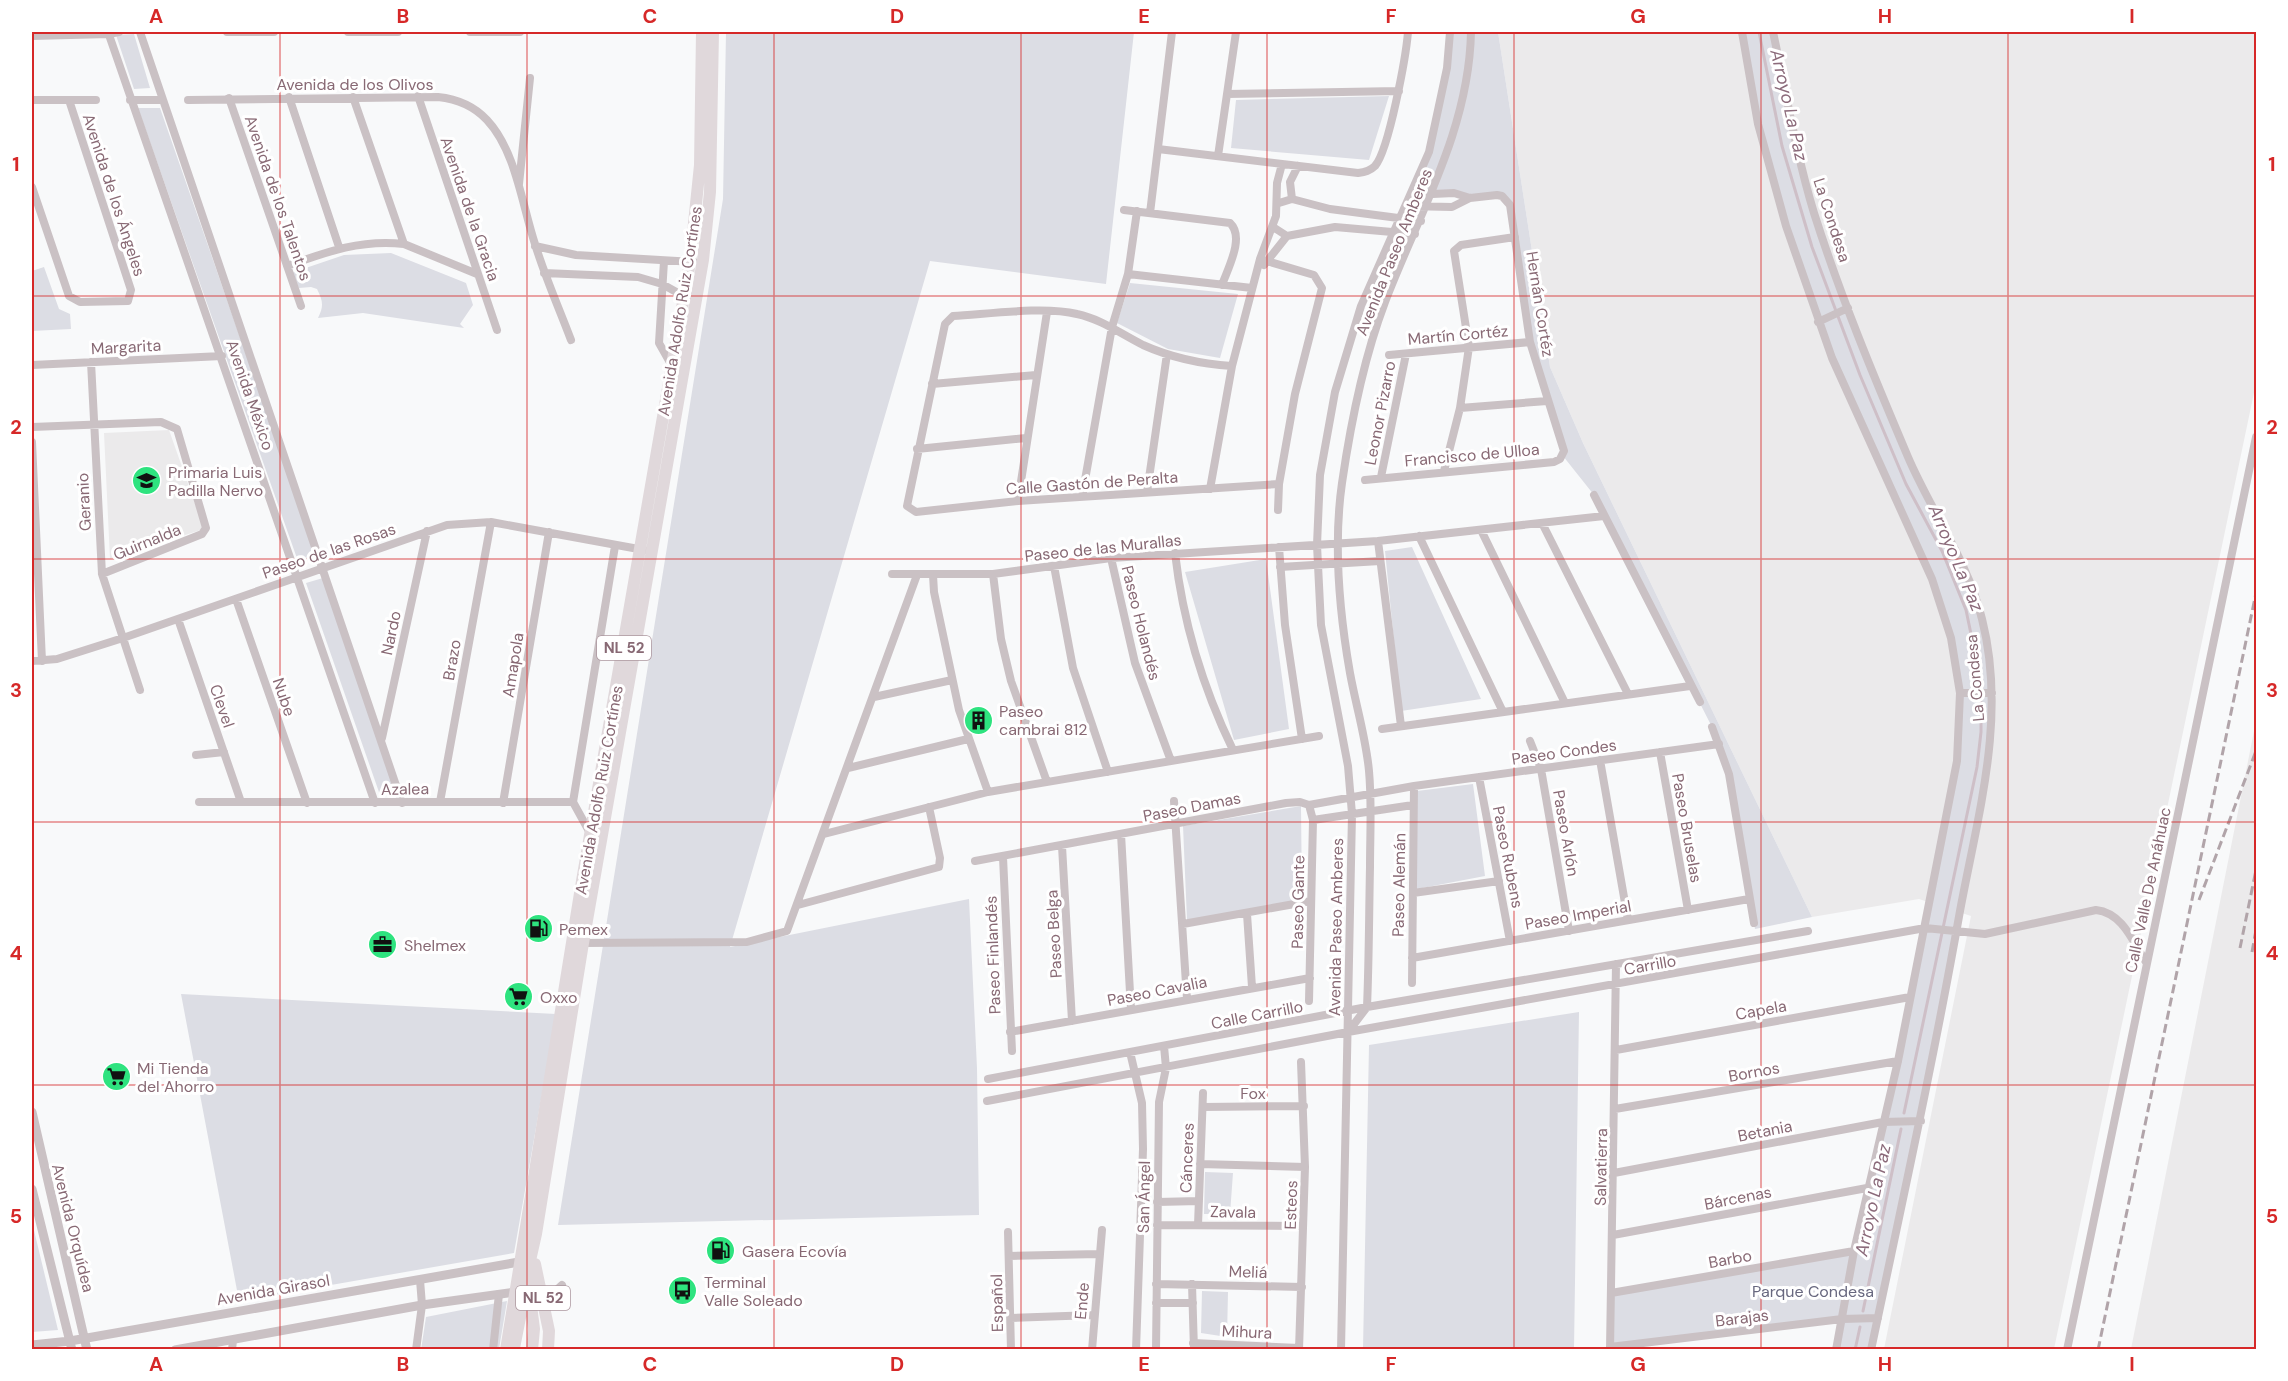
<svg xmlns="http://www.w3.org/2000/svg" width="2288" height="1381" font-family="'DM Sans',sans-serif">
	<rect width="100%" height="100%" fill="#f8f9fa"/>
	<!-- built -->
	<path fill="#ebeaeb" d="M1498 32H2256V383L2054 1349H1884L1971 916 1919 899 1812 917 1583 443 1550 367Z
		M169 430 204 529 110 559 104 433Z
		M2256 721V1349H2131Z"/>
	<!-- green -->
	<path fill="#dcdde4" d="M726 32H1134L1106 284 930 261 730 947 969 899 977 1068 979 1215 558 1225 723 199Z
		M1450 32H1498L1550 367 1583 443 1812 917 1755 929 1729 774 1712 727 1594 495 1563 456 1530 342 1510 205 1502 196 1470 198 1454 193 1411 195 1429 152Z
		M1742 32H1773L1815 215 1909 460 1973 588 1989 654 1990 750 1871 1349H1836L1842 1320 1610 1347 1611 1293 1854 1251 1883 1122 1957 761 1960 693 1951 638 1932 579 1857 417 1777 198Z
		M134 34 150 88 134 89 116 35Z
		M1389 96 1369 160 1231 148 1236 100Z
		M138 108H160L317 558 299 564Z
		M391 253 466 283 473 305 460 324 464 328 363 313 318 318C324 306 323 301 317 289L311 287 299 288 291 273 344 255Z
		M44 267 59 309 70 314 71 329 32 331V271Z
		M1130 283 1238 294 1220 358 1168 349 1117 323Z
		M1412 547 1481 699 1401 711 1385 551Z
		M1266 559 1289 729 1234 740 1185 572Z
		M323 578 398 795H380L306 583Z
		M1473 784 1485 876 1417 889V791Z
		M1301 806 1302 902 1187 920 1183 826Z
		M181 994 556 1014 514 1253 239 1301Z
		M1579 1012 1574 1349H1363L1369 1045Z
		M1205 1172 1233 1173 1230 1214H1204Z
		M32 1222 58 1330 32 1332Z
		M1202 1291 1228 1292 1227 1337 1201 1333Z
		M507 1301 499 1349 421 1350 426 1317Z"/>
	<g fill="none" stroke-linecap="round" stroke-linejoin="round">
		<!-- stream -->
		<path stroke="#cebfc7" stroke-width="3" d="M1759 32 1782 146 1812 247 1860 375 1906 484 1942 551 1966 610 1976 658 1981 704V732L1977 767 1904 1113
			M1863 1311 1901 1129
			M1855 1350 1860 1327"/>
		<!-- minor -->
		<path stroke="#cac1c4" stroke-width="8" d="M108 32 375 803
			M140 32 402 803
			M227 32H274
			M348 32H398
			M470 32H520
			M1742 32 1758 124 1786 226 1832 358 1932 579 1951 638 1960 693 1957 761 1898 1061 1854 1251 1836 1350
			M1773 32C1786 92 1796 154 1814 213 1840 295 1874 377 1908 457 1931 511 1968 561 1982 619 2007 717 1978 814 1960 911 1934 1058 1902 1203 1871 1350
			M32 36 109 34 119 32
			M1227 94 1399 91
			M418 96 497 330
			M289 97 339 247
			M353 97 404 244
			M229 98 301 306
			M32 100H96
			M130 100H163
			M188 100 438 97C457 99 473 105 487 120 516 151 522 205 535 244 545 277 559 308 571 340
			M1158 149 1358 173C1365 172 1370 171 1375 166 1389 150 1406 56 1408 32
			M1218 156 1236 32
			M519 184 530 78
			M32 187 69 296 80 302 128 301 131 290 69 100
			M1292 199 1290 182 1298 166
			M1279 203 1292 199 1330 209 1421 221
			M1406 206 1452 207 1470 198
			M1124 210 1230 223C1245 237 1228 268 1222 285
			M1150 213 1172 32
			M1273 227 1287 236 1335 227 1415 234
			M535 246 576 255 694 262
			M1260 259 1314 275 1322 288 1295 394 1279 484 1278 510
			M664 261 659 343 672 366
			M1264 265 1287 236
			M287 266C326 252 361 239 404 244L477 274
			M544 273 638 277 662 284 687 298
			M1128 274 1252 288
			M1818 322 1848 308
			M1389 355 1530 342
			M91 362 102 574 140 690
			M32 365 222 356
			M1232 366C1201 364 1172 358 1143 345 1121 334 1101 319 1077 314 1044 306 988 314 953 316L945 324 907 506 916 512 1018 501 1279 484
			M932 384 1036 375
			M1460 408 1547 401
			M32 427 161 422 177 429 206 528 202 534 102 574
			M32 442 42 661
			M917 449 1026 438
			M1444 471 1460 408 1469 347 1454 251 1461 245 1515 237
			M1381 477 1406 354
			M1365 480 1554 462 1560 459 1564 451 1530 342 1510 205 1502 196 1497 195 1470 198 1454 193 1411 195
			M1210 489 1232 366 1260 259 1276 216 1277 183 1282 164
			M1147 492 1167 354
			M1594 495 1700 702
			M1082 497 1112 327 1128 274 1137 211
			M1018 501 1047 312
			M1542 523 1628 694
			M1481 530 1565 703
			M1419 536 1503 712
			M1378 541 1401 726
			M1279 547 1285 625 1302 739
			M1175 553C1183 623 1202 686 1233 750
			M1111 558 1135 663 1171 761
			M1054 566 1073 668 1108 772
			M1280 567 1380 561
			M892 574H993L1111 558 1378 541 1604 516
			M993 574 1001 639 1011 681 1047 782
			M933 575 934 592 959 710 988 792
			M236 599 307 803
			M178 619 241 802
			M32 661 57 659 123 638 447 525 491 522 644 550
			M1960 693H1992
			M874 697 952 680
			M1712 727 1729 774 1754 923
			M1382 729 1690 686
			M382 738 427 531
			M1530 741 1541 769 1569 931
			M1660 752 1688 910
			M196 755 224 752
			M1600 760 1628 920
			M848 768 968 739
			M1479 777 1510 941
			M1174 801 1187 999
			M199 802H573L590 833
			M440 802 491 522
			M573 802 615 546
			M503 803 549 532
			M1309 805 1313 820 1309 1001
			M1313 820 1413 805
			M824 834 988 792 1319 736
			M1121 834 1131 1010
			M1062 846 1072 1021
			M1003 857 1012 1051
			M975 861 1286 803 1300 802 1309 805 1414 786 1719 744
			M1413 893 1499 881
			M798 905 939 867 940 858 929 807
			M1247 914 1252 987
			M1183 924 1311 901
			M582 943 747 942 787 931 917 575
			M1412 958 1749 899
			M1412 983 1414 786
			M1010 1032 1310 978
			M1348 1032 1367 1007C1369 961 1369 914 1370 867 1370 835 1372 803 1369 771 1366 738 1356 706 1350 673 1339 610 1333 546 1342 483 1351 421 1363 360 1385 302 1419 213 1469 130 1471 32
			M1616 1050 1910 997
			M1130 1052 1142 1103 1143 1149 1136 1350
			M988 1079 1367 1007 1808 931
			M987 1101 1348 1032 1925 928 1985 934 2096 910C2123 913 2133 942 2146 962
			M1203 1107 1304 1106
			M1615 1109 1898 1061
			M1200 1164 1305 1167
			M1614 1173 1883 1122 1921 1121
			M1157 1202 1199 1201
			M1157 1225 1303 1226
			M1198 1225 1203 1093
			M1008 1232 1011 1350
			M1613 1235 1867 1188
			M1009 1256 1099 1254
			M1156 1284 1302 1287
			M1192 1284 1194 1350
			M1611 1293 1854 1251
			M1156 1303H1193
			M547 1309 551 1295 562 1285
			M1011 1318 1094 1315
			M1193 1343 1299 1348
			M1610 1347 1842 1319 1878 1318
			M232 1350 233 1340
			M416 1350 422 1305 420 1280
			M493 1350 499 1294
			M1092 1350 1102 1230
			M1156 1350 1159 1102 1166 1068 1164 1046
			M1299 1350 1305 1167 1301 1062
			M1341 1350 1352 814 1348 766 1321 625 1317 545 1320 475 1335 392 1361 306 1429 152 1447 68 1450 32
			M1610 1350 1616 964
			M2067 1350 2256 437"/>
		<!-- tertiary -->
		<path stroke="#cac1c4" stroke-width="9" d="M32 1112 87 1350
			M32 1189 72 1350
			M32 1345 70 1341 519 1262
			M175 1350 422 1305 522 1291"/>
		<!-- primary -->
		<path stroke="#e0d8db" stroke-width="12" d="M524 1261 535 1264 549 1331 548 1350
			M514 1348 525 1292
			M506 1350 582 881 690 262 700 165 702 32
			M532 1350 534 1329 527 1274 536 1234 583 943 703 260 710 192 713 32"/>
		<!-- rail -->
		<path stroke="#b1a4a9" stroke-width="3" stroke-dasharray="9 4.5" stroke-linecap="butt" d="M2199 900 2256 751
			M2240 948 2256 870
			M2252 952 2256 930
			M2098 1350 2256 593"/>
	</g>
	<!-- grid -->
	<path fill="none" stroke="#d62828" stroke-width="1.5" stroke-opacity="0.55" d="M280 32V1350M527 32V1350M774 32V1350M1021 32V1350M1267 32V1350M1514 32V1350M1761 32V1350M2008 32V1350M32 296H2256M32 559H2256M32 822H2256M32 1085H2256"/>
	<!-- icons -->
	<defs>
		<symbol id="school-disc" viewBox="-11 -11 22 22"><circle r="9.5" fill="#2ee37f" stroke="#fff"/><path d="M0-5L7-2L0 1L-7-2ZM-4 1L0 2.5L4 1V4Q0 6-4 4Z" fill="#111"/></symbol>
		<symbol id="building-disc" viewBox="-11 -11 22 22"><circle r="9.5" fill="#2ee37f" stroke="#fff"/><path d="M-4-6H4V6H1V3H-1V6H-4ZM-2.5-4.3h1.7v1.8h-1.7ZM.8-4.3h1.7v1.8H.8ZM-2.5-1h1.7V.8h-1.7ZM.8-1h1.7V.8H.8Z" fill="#111"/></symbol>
		<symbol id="fuel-disc" viewBox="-11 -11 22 22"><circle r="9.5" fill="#2ee37f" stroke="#fff"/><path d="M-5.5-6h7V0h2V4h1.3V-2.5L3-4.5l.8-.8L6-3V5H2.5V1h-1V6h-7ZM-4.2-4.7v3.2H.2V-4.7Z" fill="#111"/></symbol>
		<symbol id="office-disc" viewBox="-11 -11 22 22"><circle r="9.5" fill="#2ee37f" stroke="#fff"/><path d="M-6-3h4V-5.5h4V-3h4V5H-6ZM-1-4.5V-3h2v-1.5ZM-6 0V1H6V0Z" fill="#111"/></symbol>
		<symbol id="supermarket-disc" viewBox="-11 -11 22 22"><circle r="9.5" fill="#2ee37f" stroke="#fff"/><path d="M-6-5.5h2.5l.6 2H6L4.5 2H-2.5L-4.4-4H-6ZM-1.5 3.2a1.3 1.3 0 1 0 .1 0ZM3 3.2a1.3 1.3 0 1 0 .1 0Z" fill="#111"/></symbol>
		<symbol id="bus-disc" viewBox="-11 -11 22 22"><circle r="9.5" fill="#2ee37f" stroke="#fff"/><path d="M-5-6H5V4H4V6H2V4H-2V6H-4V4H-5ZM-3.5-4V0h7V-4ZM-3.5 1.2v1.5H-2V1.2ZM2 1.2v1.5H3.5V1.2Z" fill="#111"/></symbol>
	</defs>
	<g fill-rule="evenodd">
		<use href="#school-disc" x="130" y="464" width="33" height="33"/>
		<use href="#building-disc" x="962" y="704" width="33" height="33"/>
		<use href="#fuel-disc" x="522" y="912" width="33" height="33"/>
		<use href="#office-disc" x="366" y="928" width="33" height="33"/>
		<use href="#supermarket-disc" x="502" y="980" width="33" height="33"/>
		<use href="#supermarket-disc" x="100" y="1060" width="33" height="33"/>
		<use href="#fuel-disc" x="704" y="1234" width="33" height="33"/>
		<use href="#bus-disc" x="666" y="1274" width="33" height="33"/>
	</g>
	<g text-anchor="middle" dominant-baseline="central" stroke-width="6" stroke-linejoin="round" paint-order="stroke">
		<!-- shield labels -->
		<g fill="#fff" stroke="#ac969e" stroke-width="1.5">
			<rect x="597" y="636" width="54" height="24" rx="4.5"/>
			<rect x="516" y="1286" width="54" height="24" rx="4.5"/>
		</g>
		<g font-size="15" font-weight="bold" fill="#886974">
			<text x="624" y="648">NL 52</text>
			<text x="543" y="1298">NL 52</text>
		</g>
		<!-- street labels -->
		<g font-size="16" fill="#886974" stroke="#fff">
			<text x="355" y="84">Avenida de los Olivos</text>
			<text transform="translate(114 195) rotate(72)">Avenida de los Ángeles</text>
			<text transform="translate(278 198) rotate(71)">Avenida de los Talentos</text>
			<text transform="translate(470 209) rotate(71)">Avenida de la Gracia</text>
			<text transform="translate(1832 220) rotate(72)">La Condesa</text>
			<text transform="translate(1394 252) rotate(-68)">Avenida Paseo Amberes</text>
			<text transform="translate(1540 304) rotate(81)">Hernán Cortéz</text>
			<text transform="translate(680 311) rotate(-81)">Avenida Adolfo Ruiz Cortínes</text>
			<text transform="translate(1458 335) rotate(-5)">Martín Cortéz</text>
			<text transform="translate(126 347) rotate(-3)">Margarita</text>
			<text transform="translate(250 395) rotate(71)">Avenida México</text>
			<text transform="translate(1380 413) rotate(-79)">Leonor Pizarro</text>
			<text transform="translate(1472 455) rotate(-5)">Francisco de Ulloa</text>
			<text transform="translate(1092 483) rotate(-4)">Calle Gastón de Peralta</text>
			<text transform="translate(84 502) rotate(-93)">Geranio</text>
			<text transform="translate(147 542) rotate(-22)">Guirnalda</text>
			<text transform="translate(1103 548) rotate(-6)">Paseo de las Murallas</text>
			<text transform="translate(329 551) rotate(-19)">Paseo de las Rosas</text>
			<text transform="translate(1141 623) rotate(76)">Paseo Holandés</text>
			<text transform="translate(391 633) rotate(-78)">Nardo</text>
			<text transform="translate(452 660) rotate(-80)">Brazo</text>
			<text transform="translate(513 665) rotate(-81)">Amapola</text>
			<text transform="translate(1975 678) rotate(-95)">La Condesa</text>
			<text transform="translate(284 697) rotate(71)">Nube</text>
			<text transform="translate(222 706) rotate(71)">Clevel</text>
			<text transform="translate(1564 752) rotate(-8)">Paseo Condes</text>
			<text transform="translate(405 789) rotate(-1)">Azalea</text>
			<text transform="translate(599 790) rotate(-80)">Avenida Adolfo Ruiz Cortínes</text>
			<text transform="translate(1192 807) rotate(-11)">Paseo Damas</text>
			<text transform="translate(1687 828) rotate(80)">Paseo Bruselas</text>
			<text transform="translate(1566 833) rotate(80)">Paseo Arlón</text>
			<text transform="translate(1508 857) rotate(79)">Paseo Rubens</text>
			<text transform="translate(1399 885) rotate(-89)">Paseo Alemán</text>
			<text transform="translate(2148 890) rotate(-78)">Calle Valle De Anáhuac</text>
			<text transform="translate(1298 902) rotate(-89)">Paseo Gante</text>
			<text transform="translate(1578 915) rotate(-10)">Paseo Imperial</text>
			<text transform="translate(1336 927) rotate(-89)">Avenida Paseo Amberes</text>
			<text transform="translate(1054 934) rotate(-93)">Paseo Belga</text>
			<text transform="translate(993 955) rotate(-92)">Paseo Finlandés</text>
			<text transform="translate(1650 965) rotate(-10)">Carrillo</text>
			<text transform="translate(1157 991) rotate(-11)">Paseo Cavalia</text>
			<text transform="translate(1761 1010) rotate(-10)">Capela</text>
			<text transform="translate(1257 1015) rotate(-11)">Calle Carrillo</text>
			<text transform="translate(1754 1072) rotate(-10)">Bornos</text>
			<text x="1253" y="1093">Fox</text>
			<text transform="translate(1765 1131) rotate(-11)">Betania</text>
			<text transform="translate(1187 1158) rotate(-88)">Cánceres</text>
			<text transform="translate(1601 1167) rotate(-89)">Salvatierra</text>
			<text transform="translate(1144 1197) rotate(-89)">San Ángel</text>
			<text transform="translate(1738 1198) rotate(-11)">Bárcenas</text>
			<text transform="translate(1291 1205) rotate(-88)">Esteos</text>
			<text transform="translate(1233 1212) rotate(1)">Zavala</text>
			<text transform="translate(73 1228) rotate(76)">Avenida Orquídea</text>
			<text transform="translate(1730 1259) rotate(-10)">Barbo</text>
			<text transform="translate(1248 1272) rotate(2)">Meliá</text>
			<text transform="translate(273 1290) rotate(-10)">Avenida Girasol</text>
			<text transform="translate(1082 1301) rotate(-85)">Ende</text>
			<text transform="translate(997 1303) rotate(-91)">Español</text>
			<text transform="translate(1742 1318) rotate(-7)">Barajas</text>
			<text transform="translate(1247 1332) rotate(3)">Mihura</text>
		</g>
		<!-- poi labels -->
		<g font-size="16" fill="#886974" stroke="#fff" text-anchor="start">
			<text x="168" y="472">Primaria Luis<tspan x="168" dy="18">Padilla Nervo</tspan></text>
			<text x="999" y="711">Paseo<tspan x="999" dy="18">cambrai 812</tspan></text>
			<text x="559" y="929">Pemex</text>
			<text x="404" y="945">Shelmex</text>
			<text x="540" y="997">Oxxo</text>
			<text x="137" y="1068">Mi Tienda<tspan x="137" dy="18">del Ahorro</tspan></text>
			<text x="742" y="1251">Gasera Ecovía</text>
			<text x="704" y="1282">Terminal<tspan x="704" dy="18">Valle Soleado</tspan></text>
		</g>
		<!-- park labels -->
		<g font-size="16" fill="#68687f" stroke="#fff">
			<text x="1813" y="1291">Parque Condesa</text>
		</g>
		<!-- water labels -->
		<g font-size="18" font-style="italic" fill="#8b6a7a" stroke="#fff">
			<text transform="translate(1789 105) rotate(77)">Arroyo La Paz</text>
			<text transform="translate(1956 558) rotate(67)">Arroyo La Paz</text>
			<text transform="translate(1873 1200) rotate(-78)">Arroyo La Paz</text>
		</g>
	</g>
	<!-- border -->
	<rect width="2288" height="1381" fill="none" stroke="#ffffff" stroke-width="66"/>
	<rect x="33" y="33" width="2222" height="1315" fill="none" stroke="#d62828" stroke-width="2"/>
	<g font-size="20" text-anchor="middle" font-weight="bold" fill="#d62828">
		<text x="156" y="23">A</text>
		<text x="403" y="23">B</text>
		<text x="650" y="23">C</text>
		<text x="897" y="23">D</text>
		<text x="1144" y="23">E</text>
		<text x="1391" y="23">F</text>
		<text x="1638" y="23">G</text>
		<text x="1885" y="23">H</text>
		<text x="2132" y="23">I</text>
		<text x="16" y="171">1</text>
		<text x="2272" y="171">1</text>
		<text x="16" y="434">2</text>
		<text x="2272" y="434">2</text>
		<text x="16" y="697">3</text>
		<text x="2272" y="697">3</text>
		<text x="16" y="960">4</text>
		<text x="2272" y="960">4</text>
		<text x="16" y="1223">5</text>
		<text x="2272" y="1223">5</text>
		<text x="156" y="1371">A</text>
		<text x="403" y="1371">B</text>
		<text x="650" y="1371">C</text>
		<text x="897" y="1371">D</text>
		<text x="1144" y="1371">E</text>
		<text x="1391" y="1371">F</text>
		<text x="1638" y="1371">G</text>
		<text x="1885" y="1371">H</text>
		<text x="2132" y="1371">I</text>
	</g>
</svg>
